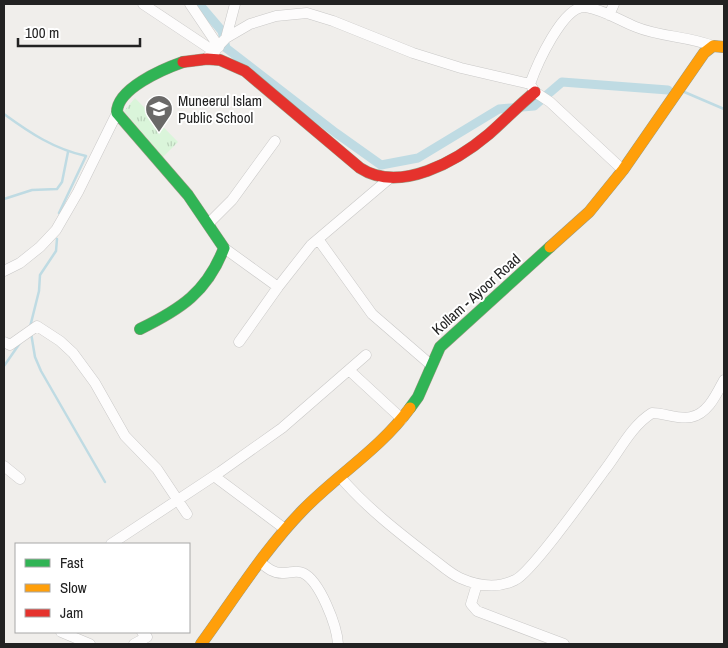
<svg xmlns="http://www.w3.org/2000/svg" width="728" height="648" font-family="'Archivo Narrow',sans-serif">
	<defs>
		<pattern id="park-tufts" width="24" height="20" patternUnits="userSpaceOnUse" patternTransform="scale(1.25)"><rect width="24" height="20" fill="#daf5da"/><path d="M3 7l-1-3M5 7V3M7 7l1-3M15 17l-1-3M17 17v-4M19 17l1-3" fill="none" stroke="#bbd2bb"/></pattern>
	</defs>
	<rect width="100%" height="100%" fill="#f0eeeb"/>
	<!-- park -->
	<path fill="url(#park-tufts)" d="M135 98 178 142 163 157 124 111Z"/>
	<g fill="none" stroke-linecap="round" stroke-linejoin="round">
		<!-- stream -->
		<path stroke="#bfdbe3" stroke-width="2.5" d="M682 91 724 109
			M4 114C30 133 54 149 86 156L59 213
			M4 199 32 190 57 189 62 182 68 152
			M30 327 39 291 40 275 56 251 57 239
			M31 333 35 357 41 371 105 482
			M4 366 20 343"/>
		<!-- canal -->
		<path stroke="#bfdbe3" stroke-width="9" d="M199 4 222 31 226 48 336 133 381 165 418 158 499 109 534 106 562 82 668 90"/>
		<defs>
			<path id="street" d="M143 4 215 52
				M190 4 219 47
				M609 15 614 4
				M226 38 235 4
				M208 57 226 38 250 24 276 16 307 13 333 21 413 53 461 68 530 84
				M623 170 550 102 535 92 530 84C536 67 563 4 586 7 604 10 619 20 636 27 660 37 688 36 713 46
				M209 223 232 200 275 141
				M318 239 372 314 431 365
				M224 248 278 287
				M4 271 20 263 40 247 56 230 78 192 117 113
				M4 342 10 345 37 326 60 341 73 353 95 383 125 436 157 469 187 514
				M239 342 278 287 311 245 390 178
				M350 371 402 419
				M4 466 20 479
				M214 476 285 529
				M341 478C367 508 398 532 429 556 439 563 449 573 460 578 478 586 497 589 515 580 531 573 590 490 604 471 619 452 631 426 652 413 664 413 680 420 691 417 708 414 717 393 724 380
				M111 544 220 472 282 428 366 355
				M260 562C267 568 274 574 284 573 291 573 296 570 303 573 320 581 337 626 338 644
				M477 584 471 604 477 611 564 644
				M61 632 90 644
				M134 644 147 637 142 632"/>
			<path id="fast" d="M140 329C181 309 207 292 224 248L188 195 117 113C116 89 163 69 183 62
				M410 408 418 397 440 347 550 247"/>
			<path id="slow" d="M550 247 589 212 623 170 704 53 713 46 724 47
				M201 644C234 599 264 550 303 510 337 475 380 449 410 408"/>
			<path id="jam" d="M183 62 207 59 220 60 245 71 360 168C400 194 457 161 489 134 505 120 519 105 535 92"/>
		</defs>
		<!-- street casing -->
		<use href="#street" stroke="#c9c8c7" stroke-width="11"/>
		<!-- fast casing -->
		<use href="#fast" stroke="#999a82" stroke-width="12"/>
		<!-- slow casing -->
		<use href="#slow" stroke="#999a82" stroke-width="12"/>
		<!-- jam casing -->
		<use href="#jam" stroke="#999a82" stroke-width="12"/>
		<!-- street -->
		<use href="#street" stroke="#fdfcfc" stroke-width="10"/>
		<!-- fast -->
		<use href="#fast" stroke="#30b455" stroke-width="11"/>
		<!-- slow -->
		<use href="#slow" stroke="#ff9f0a" stroke-width="11"/>
		<!-- jam -->
		<use href="#jam" stroke="#e5322d" stroke-width="11"/>
	</g>
	<!-- icons -->
	<defs>
		<symbol id="school-pin" viewBox="-11 -11 22 30"><path d="M0 17L-7.5 6A9.5 9.5 0 1 1 7.5 6Z" fill="#6a6968" stroke="#fff"/><path d="M0-5L7-2L0 1L-7-2ZM-4 1L0 2.5L4 1V4Q0 6-4 4Z" fill="#fff"/></symbol>
	</defs>
	<g fill-rule="evenodd">
		<use href="#school-pin" x="143" y="93" width="32" height="43"/>
	</g>
	<g text-anchor="middle" dominant-baseline="central" stroke-width="4" stroke-linejoin="round" paint-order="stroke">
		<!-- poi labels -->
		<g font-size="15" fill="#222" stroke="#fff" text-anchor="start">
			<text x="178" y="100">Muneerul Islam<tspan x="178" dy="17">Public School</tspan></text>
		</g>
		<!-- street labels -->
		<g font-size="15" fill="#222" stroke="#fff">
			<text transform="translate(476 294) rotate(-42)">Kollam - Ayoor Road</text>
		</g>
	</g>
	<!-- border -->
	<rect width="728" height="648" fill="none" stroke="#222222" stroke-width="10"/>
	<!-- legend -->
	<rect x="15" y="543" width="175" height="90" fill="#ffffff" stroke="#a7a7a7"/>
	<rect x="25" y="559" width="25" height="8" fill="#30b455" stroke="#a7a7a7"/>
	<text x="60" y="568" font-size="15" fill="#222222">Fast</text>
	<rect x="25" y="584" width="25" height="8" fill="#ff9f0a" stroke="#a7a7a7"/>
	<text x="60" y="593" font-size="15" fill="#222222">Slow</text>
	<rect x="25" y="609" width="25" height="8" fill="#e5322d" stroke="#a7a7a7"/>
	<text x="60" y="618" font-size="15" fill="#222222">Jam</text>
	<!-- scale -->
	<path d="M18 38v8h122v-8" fill="none" stroke="#222222" stroke-width="2.5"/>
	<text x="25" y="38" font-size="15" fill="#222222" stroke="#ffffff" stroke-width="4" paint-order="stroke">100 m</text>
</svg>
